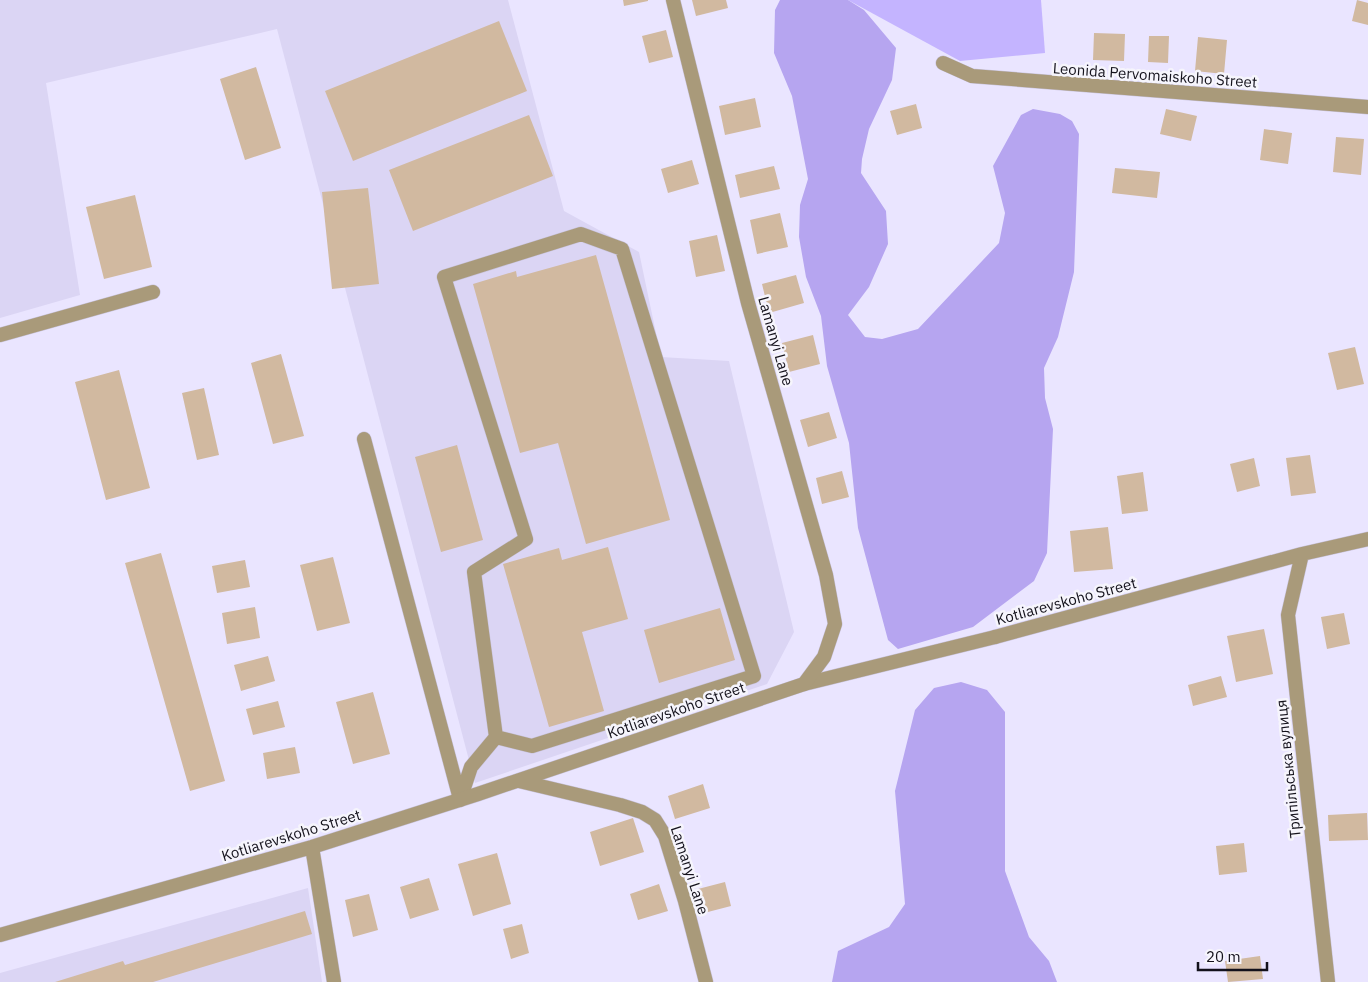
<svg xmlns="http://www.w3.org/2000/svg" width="1368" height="982" font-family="'IBM Plex Sans',sans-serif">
	<rect width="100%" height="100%" fill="#eae5ff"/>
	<!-- built -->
	<path fill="#dbd5f4" d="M0 0H508L564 211 639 252 661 357 729 361 794 632 767 684 475 783 277 29 46 83 80 295 0 318Z
		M308 888 322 982H0V973Z"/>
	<!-- green -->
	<path fill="#c4b4ff" d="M848 0H1041L1045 53 960 61Z"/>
	<!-- forest -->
	<path fill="#b6a5f0" d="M780 0H848L864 10 896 48 892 80 869 129 862 159 861 173 886 211 888 244 869 287 848 315 865 337 882 339 918 329 999 243 1005 213 993 166 1021 115 1033 109 1060 114 1072 121 1079 134 1074 272 1058 337 1044 368 1045 398 1053 429 1047 553 1034 581 973 627 898 649 888 640 858 528 849 443 827 366 821 316 806 277 799 237 800 205 808 179 792 96 774 53 775 10Z
		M961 682 987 690 1005 712V871L1029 937 1049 961 1057 982H832L838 951 889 927 905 904 895 791 915 710 934 688Z"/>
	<!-- building -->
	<path fill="#d1b9a0" d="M623 0H648V1L624 6Z
		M692 0H726L728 8 696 16Z
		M1357 0 1368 3V25L1352 21Z
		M499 21 527 91 353 161 325 91Z
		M666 30 673 57 649 63 642 36Z
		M1094 33 1125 34 1124 61 1093 60Z
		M1149 36H1169L1168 63 1148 62Z
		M1198 37 1227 40 1224 74 1195 71Z
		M256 67 281 148 245 160 220 79Z
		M755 98 761 127 725 135 719 106Z
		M916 104 922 128 897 135 890 111Z
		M1166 109 1197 116 1191 141 1160 134Z
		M529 115 553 176 413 231 389 170Z
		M1264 129 1292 133 1288 164 1260 160Z
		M1336 137 1364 139 1361 175 1333 172Z
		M692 160 699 184 668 193 661 169Z
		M774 166 780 189 740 198 735 175Z
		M1115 168 1160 172 1157 198 1112 193Z
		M368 188 379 284 332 289 322 192Z
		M135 195 152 267 104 279 86 207Z
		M780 213 788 247 757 254 750 220Z
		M717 235 725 271 696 277 689 241Z
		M596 255 670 520 586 544 558 443 520 453 473 284 516 271 517 277Z
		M796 275 804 303 769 313 762 284Z
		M813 335 820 364 789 372 782 343Z
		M1355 347 1364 384 1337 390 1328 353Z
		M281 354 304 436 273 444 251 363Z
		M119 370 150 488 106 500 75 382Z
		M204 388 219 455 197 460 182 393Z
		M829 412 837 438 808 447 800 420Z
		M457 445 483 540 441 552 415 457Z
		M1310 455 1316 493 1291 496 1286 458Z
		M1254 458 1260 486 1237 492 1230 464Z
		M842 471 849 497 822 504 816 478Z
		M1143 472 1148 511 1122 514 1117 476Z
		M1108 527 1113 569 1074 572 1070 531Z
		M608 547 628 619 582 632 604 711 549 727 503 564 559 548 562 560Z
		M161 553 225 781 190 791 125 563Z
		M333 557 350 623 317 631 300 565Z
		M245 560 250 587 217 593 212 566Z
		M255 607 260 638 227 644 222 613Z
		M720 608 735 660 659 683 644 630Z
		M1344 613 1350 644 1327 649 1321 617Z
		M1264 629 1273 674 1236 682 1227 636Z
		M268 656 275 681 241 691 234 665Z
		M1221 676 1227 697 1193 706 1188 685Z
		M373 692 390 754 353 764 336 702Z
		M278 701 285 727 253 735 246 709Z
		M295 747 300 773 267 779 263 753Z
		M703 784 710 808 675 819 668 796Z
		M1367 813 1368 840 1329 841 1328 815Z
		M633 818 644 852 600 866 590 832Z
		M1244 843 1247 872 1219 875 1216 846Z
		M497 853 511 904 473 916 458 864Z
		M429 878 439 910 410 919 400 887Z
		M725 882 731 906 704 913 698 889Z
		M659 884 668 911 638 920 630 894Z
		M369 894 378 930 353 937 345 900Z
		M305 911 312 934 153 982H55L123 961 125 965Z
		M522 924 529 953 511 959 503 929Z
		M1260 956 1263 979 1228 982 1225 961Z"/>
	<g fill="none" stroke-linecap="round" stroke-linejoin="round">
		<defs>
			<path id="service" d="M0 335 153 292
				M364 439 460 799
				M804 684 995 637
				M460 800 471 767 496 737 474 572 526 539 444 277 581 234 622 249 754 676 532 746 496 737"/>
			<path id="minor" d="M943 63 972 76 1368 107
				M1302 554 1288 615 1328 982
				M995 637 1302 554 1368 539
				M519 781 620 805 642 812 655 820 665 836 685 901 706 982
				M312 847 334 982
				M0 935 312 847 478 794 804 684 824 657 835 624 826 575 748 303 673 0"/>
		</defs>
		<!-- service casing -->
		<use href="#service" stroke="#c8c3db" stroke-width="15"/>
		<!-- minor casing -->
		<use href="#minor" stroke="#c8c3db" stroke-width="15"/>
		<!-- service -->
		<use href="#service" stroke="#a99a7a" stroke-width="14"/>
		<!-- minor -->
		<use href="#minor" stroke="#a99a7a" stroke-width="14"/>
	</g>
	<g text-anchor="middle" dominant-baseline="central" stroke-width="5" stroke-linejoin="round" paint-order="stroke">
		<!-- street labels -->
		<g font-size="15" fill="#13111b" stroke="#f6f5fc">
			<text transform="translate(1155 75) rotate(4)">Leonida Pervomaiskoho Street</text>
			<text transform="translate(776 341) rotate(74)">Lamanyi Lane</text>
			<text transform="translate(1066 601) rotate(-15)">Kotliarevskoho Street</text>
			<text transform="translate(676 710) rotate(-19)">Kotliarevskoho Street</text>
			<text transform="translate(1288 769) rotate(-96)">Трипільська вулиця</text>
			<text transform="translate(291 835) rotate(-17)">Kotliarevskoho Street</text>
			<text transform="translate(690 870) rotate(72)">Lamanyi Lane</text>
		</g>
	</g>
	<!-- scale -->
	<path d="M1198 962v8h69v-8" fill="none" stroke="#13111b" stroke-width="2.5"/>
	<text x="1206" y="962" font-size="15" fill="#13111b" stroke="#f6f5fc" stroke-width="4" paint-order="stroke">20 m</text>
</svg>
